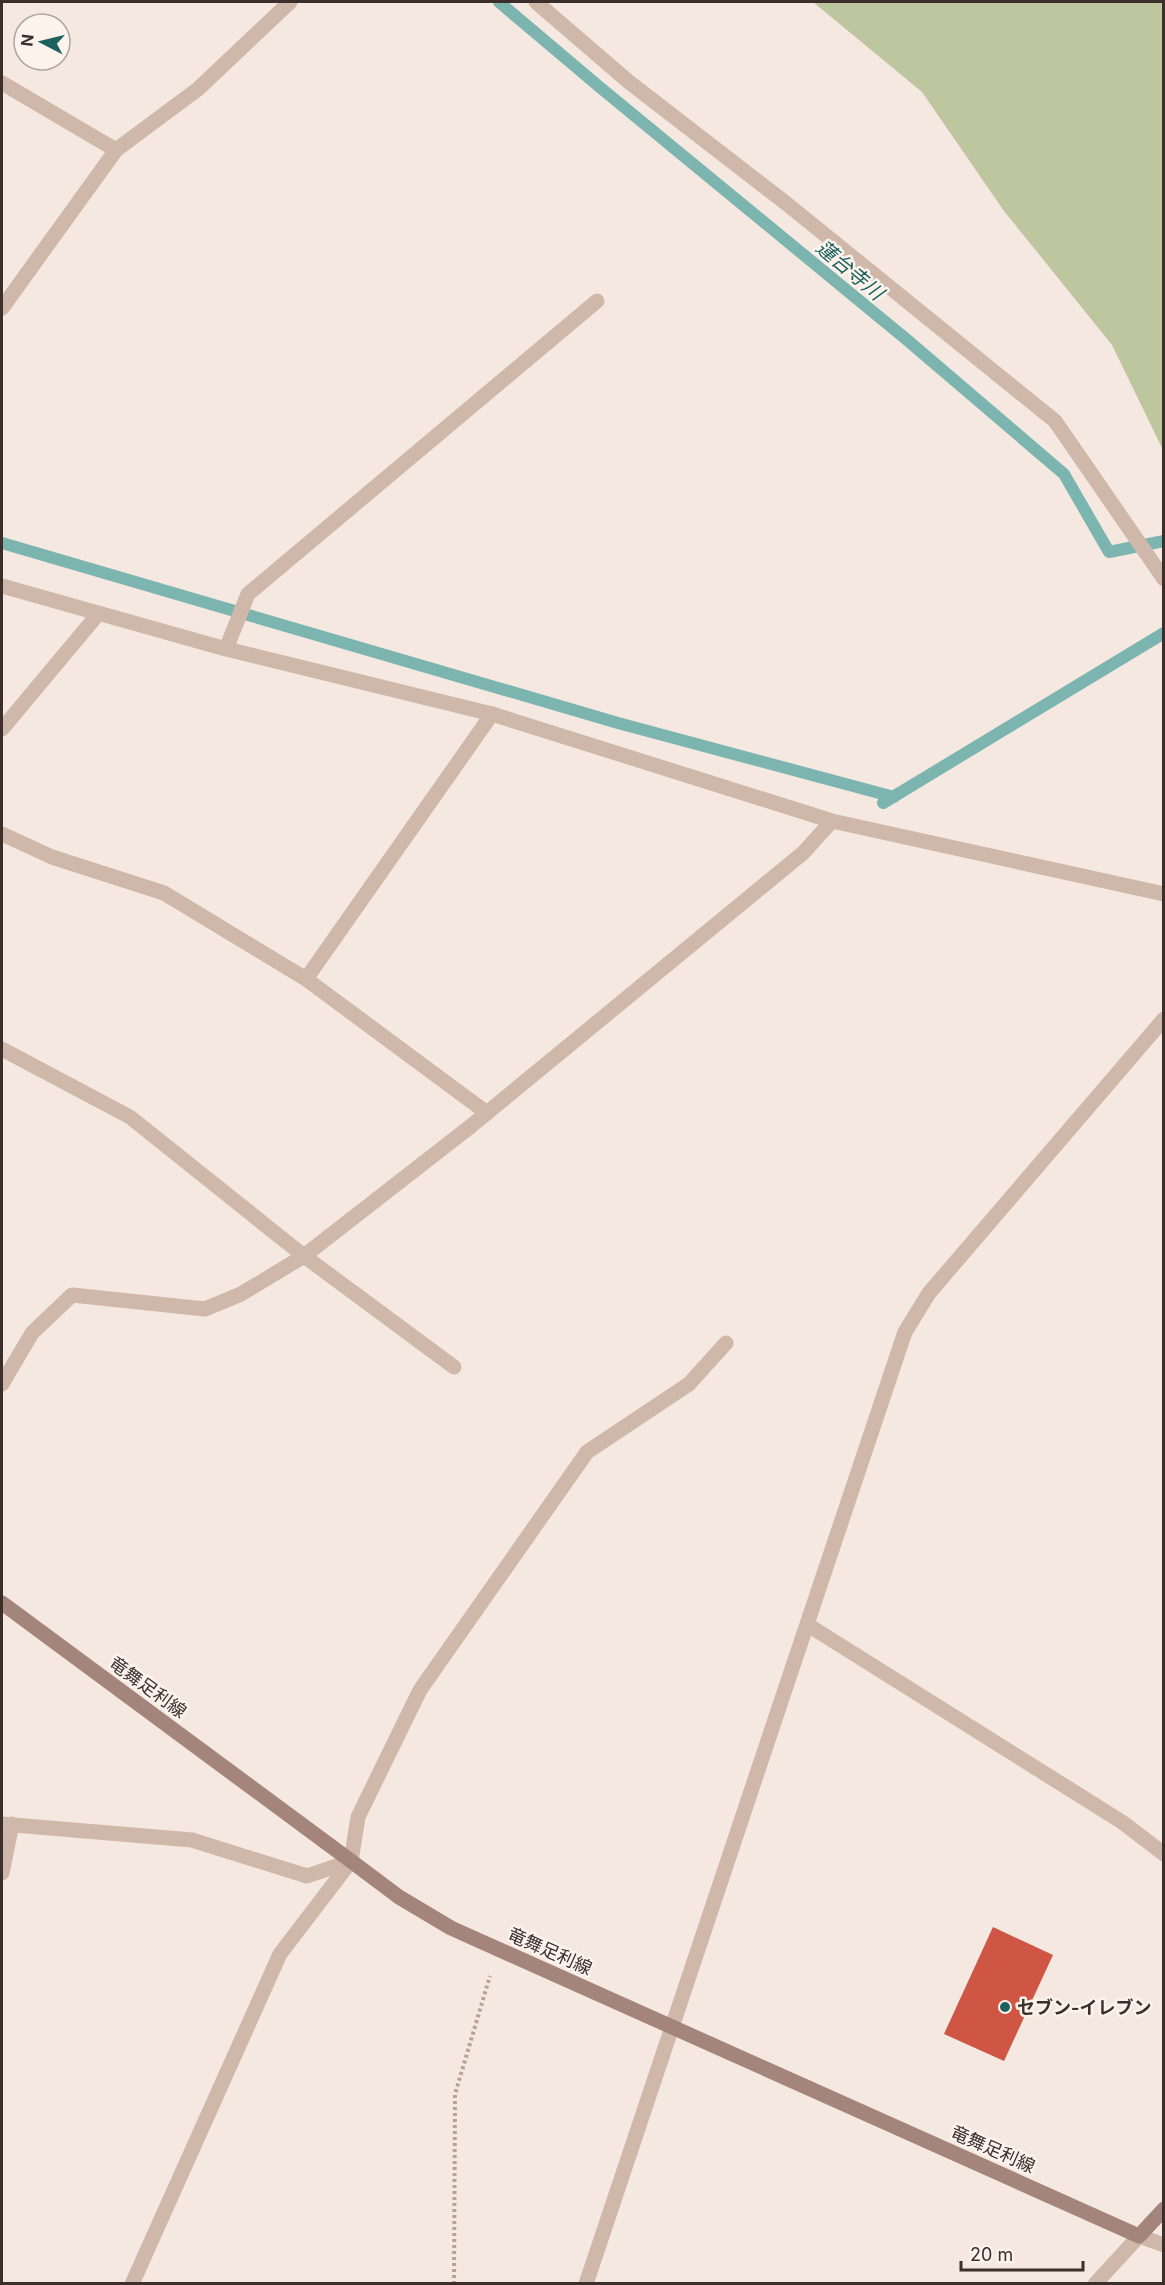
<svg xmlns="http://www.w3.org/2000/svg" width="1165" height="2285" font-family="Inter,'Noto Sans JP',sans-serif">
	<rect width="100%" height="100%" fill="#f5e8e0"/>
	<!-- green -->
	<path fill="#bdc69e" d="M813 2H1163V450L1112 345 1004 211 922 92Z"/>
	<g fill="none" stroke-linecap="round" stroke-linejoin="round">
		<!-- stream -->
		<path stroke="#7cb5b0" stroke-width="12" d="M499 2 602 89 906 339 1064 474 1109 552 1164 541
			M2 543 618 723 894 797
			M883 803 1164 633"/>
	</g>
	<!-- building -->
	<path fill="#cf5644" d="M993 1927 1053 1955 1004 2061 944 2034Z"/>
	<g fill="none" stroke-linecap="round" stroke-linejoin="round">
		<!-- path -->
		<path stroke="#bba094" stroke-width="4" stroke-dasharray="3 3" stroke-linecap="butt" d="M454 2284 455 2094 490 1976"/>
		<!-- service -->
		<path stroke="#cfb7aa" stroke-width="15" d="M2 834 52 857 164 893 306 979 487 1113
			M306 979 492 714
			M2 1049 130 1117 304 1256
			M808 1625 1122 1822 1164 1854
			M2 1824 192 1840 307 1876 351 1861
			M2 1873 12 1824
			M132 2284 280 1954 351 1861"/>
		<!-- minor -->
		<path stroke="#cfb7aa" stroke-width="15" d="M536 2 629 82 787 204 1055 421 1164 579
			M2 83 116 150
			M2 308 116 150 198 89 290 2
			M2 586 226 649 492 714 832 821 1164 894
			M226 649 248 594 597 301
			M2 729 99 613
			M304 1256 454 1367
			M2 1384 32 1333 72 1295 205 1309 241 1294 304 1256 471 1126 803 853 832 821
			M351 1861 358 1817 420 1690 587 1452 689 1384 726 1343
			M1139 2236 1164 2245
			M586 2284C690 1965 800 1650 905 1332L929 1293 1164 1019"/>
		<!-- tertiary -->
		<path stroke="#cfb7aa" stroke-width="15" d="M1095 2284 1139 2236"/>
		<!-- secondary -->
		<path stroke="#a3857b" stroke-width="15" d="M2 1603 351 1861 399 1897 451 1928 1139 2236 1164 2209"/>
	</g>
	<!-- markers -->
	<circle fill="#1c615e" stroke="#fcf3ed" stroke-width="2" cx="1005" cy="2007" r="6"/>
	<g text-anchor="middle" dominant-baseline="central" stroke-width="5" stroke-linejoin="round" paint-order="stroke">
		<!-- street labels -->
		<g font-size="18" fill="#3c2e2a" stroke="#fcf3ed">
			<text transform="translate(148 1687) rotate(36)">竜舞足利線</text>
			<text transform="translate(550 1951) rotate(24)">竜舞足利線</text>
			<text transform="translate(993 2149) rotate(24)">竜舞足利線</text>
		</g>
		<!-- poi labels -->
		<g font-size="18" font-weight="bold" fill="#3c2e2a" stroke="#fcf3ed" text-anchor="start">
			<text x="1017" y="2007">セブン-イレブン</text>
		</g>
		<!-- water labels -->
		<g font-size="20" font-style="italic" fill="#1c615e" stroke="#fcf3ed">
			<text transform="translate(850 270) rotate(40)">蓮台寺川</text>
		</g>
	</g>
	<!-- border -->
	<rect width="1165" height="2285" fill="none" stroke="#3c2e2a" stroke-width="6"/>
	<!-- north arrow -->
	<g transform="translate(42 42) rotate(277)"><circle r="28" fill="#fcf3ed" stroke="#afa49f" stroke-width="1.5"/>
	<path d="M0-4.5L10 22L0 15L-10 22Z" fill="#1c615e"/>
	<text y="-9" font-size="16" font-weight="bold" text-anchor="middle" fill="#3c2e2a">N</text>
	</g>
	<!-- scale -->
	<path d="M961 2261v9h122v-9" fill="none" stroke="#3c2e2a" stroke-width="3"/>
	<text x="970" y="2261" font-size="18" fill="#3c2e2a" stroke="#fcf3ed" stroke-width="4.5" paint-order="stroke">20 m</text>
</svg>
